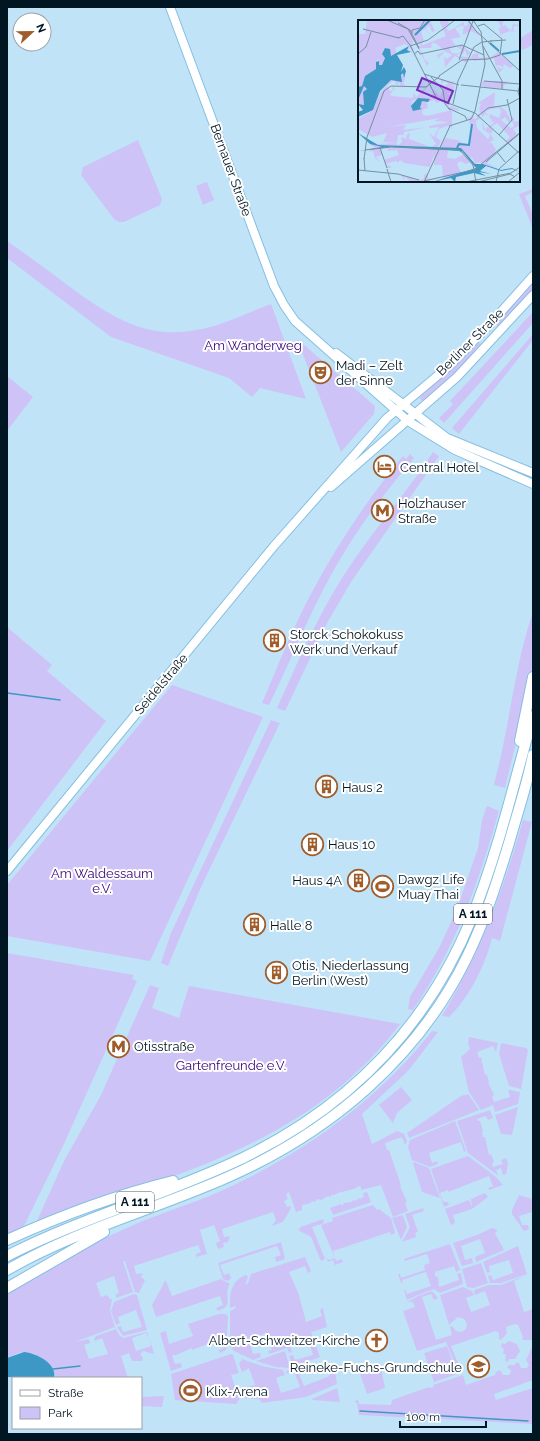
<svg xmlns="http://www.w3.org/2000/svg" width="540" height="1441" font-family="Raleway,sans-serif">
	<rect width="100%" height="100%" fill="#c0e3f8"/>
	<!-- green -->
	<path fill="#cec3f7" d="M533 30V45L522 50 519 39Z
		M138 140 162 199 160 205 124 222H119L114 219 81 175 83 167Z
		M207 182 214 200 203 205 196 186Z
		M533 189V192L525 196 533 215V229L519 194Z
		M7 241C27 255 46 269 66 284 107 314 143 340 196 330 222 326 247 313 271 304L306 399 260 388 252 397 229 378 111 337 7 258Z
		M533 283V289L500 326H497L496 323Z
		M533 312V323L444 423 439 418 453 404 450 401Z
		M533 334V340L459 434 452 428Z
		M297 339 375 406 374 414 341 452Z
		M479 343 481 344V347L424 402 419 398Z
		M7 376 33 397 7 431Z
		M433 452 439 456 351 582 326 625 285 711 277 708C300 657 322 606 354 560 379 523 409 490 433 452Z
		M410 454 414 458C389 488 365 518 345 551 315 599 294 654 269 705L262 703C278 666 293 627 312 592 338 543 368 499 403 456L406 459Z
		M533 612V663L516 743 505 788 494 785 495 780C510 725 514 667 533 612Z
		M7 627 52 665 47 671 106 721 7 851Z
		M172 685 263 717 150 961 7 936V885Z
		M271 720 280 723 201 887 168 966 161 963 171 933Z
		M487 806 499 811C479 882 455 949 413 1010L408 1009 410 997 439 948 457 909 478 848 482 820Z
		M523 820 532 822 500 941 492 938C485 966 469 998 449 1017L442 1016C480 952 503 891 523 820Z
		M7 953 134 975 132 979 137 981 63 1146 23 1228 7 1236Z
		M150 985 159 988 152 1008 179 1018 189 986 400 1024C309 1145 172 1176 36 1223L64 1161 101 1095Z
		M432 1031 438 1032 408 1071 362 1114 372 1144 397 1131 404 1134 407 1141 405 1145 402 1137 385 1143 387 1150H389L401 1185 400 1186 407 1202 405 1203 408 1211 393 1217 381 1185 361 1190V1187L357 1186V1188L338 1193 334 1195H331V1197L328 1196 321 1200 318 1199 314 1202 312 1201 311 1203 302 1205V1210L296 1212 289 1192 286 1194 288 1199 284 1201 287 1207 291 1206V1208L283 1222 272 1226 276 1220 273 1212 222 1229 224 1237 230 1236 228 1242 223 1243 224 1247 218 1249 216 1243 220 1241 214 1225 200 1230 207 1254 196 1257V1254L201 1252 198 1245 134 1266 136 1274 143 1273 141 1277 145 1280 139 1293 135 1292 125 1261H123L133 1292 116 1298V1294L119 1293 114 1276 96 1283 101 1297 107 1295 110 1299H112L110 1311 115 1327 75 1342 89 1339 90 1343 84 1345 89 1359 108 1354 102 1338 95 1341 94 1339 96 1336 116 1329 119 1335 123 1338 147 1332 149 1338 146 1333 132 1338 136 1351 151 1346 150 1339 154 1354 143 1351 140 1354 143 1358 142 1361H132L129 1353 121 1356 128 1378H54C57 1364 37 1353 26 1352 19 1352 13 1355 7 1358V1290C48 1268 88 1245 131 1226 160 1213 192 1204 221 1191 303 1154 377 1101 432 1031Z
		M469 1037 498 1043 496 1052 493 1046 477 1052 479 1058 481 1057 485 1075H487L489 1081 488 1082 494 1095 492 1096 494 1102 510 1097 508 1090H509L520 1092 518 1104 495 1112 493 1105 481 1110 469 1092 461 1057 470 1049 468 1043Z
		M501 1043 526 1048 528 1050 521 1089 509 1086 499 1054Z
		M401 1087 412 1100 397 1113 393 1123 379 1105Z
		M468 1094 479 1110 409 1138 407 1133 461 1096Z
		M518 1107 512 1135 501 1134 495 1115Z
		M490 1110 493 1118 488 1120 486 1116 477 1119 478 1121H480L483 1131 482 1132 483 1137H485L489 1155 491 1154 494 1162 492 1163 493 1167 503 1164 501 1160 506 1158 508 1163 506 1174 503 1175 501 1168 496 1170 498 1175 496 1174 468 1153 457 1121Z
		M455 1121 466 1151 464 1152 461 1142 429 1153 432 1163 437 1161 438 1164 430 1167 412 1160 408 1147 410 1140Z
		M468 1156 496 1177 503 1185 489 1190 488 1188 493 1186 489 1176 448 1192V1190L440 1193 443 1202H448L449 1205 444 1207 431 1169Z
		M414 1162 429 1168 440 1198 422 1192 413 1163Z
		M367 1192 371 1202 333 1215 330 1208 341 1204 342 1206 344 1203 352 1202 353 1200 355 1201 360 1198 361 1199 364 1196 363 1193Z
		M485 1193 488 1197 472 1209 453 1215 455 1223 451 1225 445 1209 469 1200 472 1207 471 1199Z
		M519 1195 532 1199 533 1197 532 1212 519 1216 522 1225H528L529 1229 524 1231 512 1214V1210Z
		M373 1205 377 1210 379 1209 391 1218 395 1233 391 1235 390 1232 333 1251 336 1261 342 1259 343 1262 335 1265 333 1260 328 1262 327 1258 329 1260 335 1258 321 1225 333 1221 332 1218Z
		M423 1208 424 1211 412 1215 418 1232 415 1233 416 1237 402 1242 410 1227 405 1214Z
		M403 1215 407 1227 401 1240 392 1218Z
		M323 1219 324 1223 312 1227 325 1259 321 1261 311 1237 298 1230 301 1227Z
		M492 1228 498 1230 495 1233 504 1250 476 1262 475 1257 485 1253 480 1239 461 1246 465 1260 472 1258 473 1263 462 1266 453 1243 477 1235Z
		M281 1242 285 1259 276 1262 275 1257 281 1255 277 1246 220 1265 224 1275 229 1273 231 1278 228 1281 223 1279 218 1263Z
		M450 1244 460 1270 456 1272 454 1266 435 1272V1276L438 1277 439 1287 459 1280 457 1274 461 1273 463 1284 440 1293 434 1289 418 1295 407 1300 404 1290 405 1289 407 1294 431 1286 426 1272 402 1280 403 1282 401 1283 398 1274H400L401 1278 425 1270 424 1265 430 1263 427 1254 405 1261 404 1259Z
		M518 1246 527 1274 501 1283H490L488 1276 491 1275 493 1280 513 1273 509 1260 489 1266 490 1272 487 1273 483 1262Z
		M305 1257 311 1271 308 1273 305 1266 289 1272 299 1295 306 1322 322 1316 320 1310 323 1308 327 1327 311 1332 320 1357 293 1367 289 1356 293 1355 295 1360 313 1355 308 1338 290 1346 292 1352 289 1353 287 1348 269 1354 268 1351 272 1350 266 1333 249 1340 253 1354 260 1353 261 1357 253 1360 234 1351 230 1346V1311L236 1308 235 1306 230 1308C230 1294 230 1281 246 1275L248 1277 245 1285 248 1283 251 1274Z
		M481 1263 488 1283 473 1288 467 1287 462 1269Z
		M527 1275 514 1281 524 1312 533 1309V1340H522L523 1337 518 1325 515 1324 506 1327 507 1333 501 1340 499 1339V1333L496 1331 451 1346 458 1363 455 1364 446 1342 417 1351 403 1311 415 1307 413 1302H408L418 1296 432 1291 438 1298 434 1300 431 1294 422 1297 436 1340 452 1335 450 1327 452 1326 456 1331 461 1332 466 1329 467 1324 464 1319 458 1317 449 1325 440 1295 463 1287 472 1291 474 1295 466 1298 471 1312 490 1305 485 1291 475 1295 474 1290 489 1285H501Z
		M221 1279 230 1284C222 1296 236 1305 218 1311L216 1308 223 1305 220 1296 156 1317 152 1305 165 1281H166L172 1296Z
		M134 1294 137 1295 147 1330 123 1336 117 1327 121 1326 123 1332 142 1327 136 1310 118 1317 120 1323 116 1325 111 1311 114 1302Z
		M219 1314H225L228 1316 226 1350 220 1353 219 1350 224 1348 221 1339 192 1350V1348L176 1355H172L175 1364 181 1363 182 1367 171 1371 160 1333 166 1331 169 1344 193 1336 188 1324Z
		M509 1341 517 1344 520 1351 515 1359H509L508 1362 505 1361 506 1355 503 1353 504 1350 501 1346 502 1343 505 1344Z
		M533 1345V1380L494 1394 496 1400 533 1388V1424L359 1415 357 1403 354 1401 358 1400 359 1404 391 1405 392 1400 429 1387 430 1388 434 1387 433 1385 463 1375 466 1385 495 1375 496 1372 500 1370 503 1375H509L511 1372 510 1369 507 1368 509 1365H515L516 1362 519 1363 521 1368H527L529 1365 526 1360Z
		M447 1346 457 1374 434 1382 424 1353Z
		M285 1351 290 1368 276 1367 256 1361Z
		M231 1354 233 1355 239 1373 231 1375 236 1389 255 1385 249 1368 242 1372 239 1364 242 1359 262 1366 283 1370 285 1375 276 1378 281 1393 300 1387 294 1371 287 1374 286 1371 301 1366 304 1372 299 1374 304 1386 330 1376 329 1373 335 1370 337 1384 306 1397 262 1403 259 1399 240 1398 236 1404 175 1400 171 1374Z
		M380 1364 385 1388 367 1394 359 1371Z
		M337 1388 340 1402 313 1400 312 1399Z
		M164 1396 162 1407 141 1406V1397Z"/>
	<!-- water -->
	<path fill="#3d98c5" d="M24 1352C36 1353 57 1363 54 1378L7 1377V1358Z"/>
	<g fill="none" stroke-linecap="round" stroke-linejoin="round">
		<!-- stream -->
		<path stroke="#3d98c5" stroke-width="1.5" d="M7 693 60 700
			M53 1369 80 1366
			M360 1411 528 1421"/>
		<defs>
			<path id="secondary" d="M170 7 274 286 284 305 295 321 408 421 455 450 533 484
				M336 353 447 438 533 473
				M331 487 457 377 533 295
				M7 871 274 546 387 418 449 366 491 323 533 276"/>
			<path id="highway" d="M520 741 533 677
				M7 1240C60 1216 116 1195 173 1181
				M7 1256C83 1217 166 1195 243 1158 350 1106 427 1028 472 917 498 852 514 783 533 716
				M7 1270C76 1230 156 1209 228 1177 330 1132 418 1058 467 957 485 920 497 882 509 843 517 814 527 785 533 755
				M7 1288 104 1232"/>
		</defs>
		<!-- secondary casing -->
		<use href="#secondary" stroke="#84bfe1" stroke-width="10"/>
		<!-- highway casing -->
		<use href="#highway" stroke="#84bfe1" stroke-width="12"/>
		<!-- secondary -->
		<use href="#secondary" stroke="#fff" stroke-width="8"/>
		<!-- highway -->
		<use href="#highway" stroke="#fff" stroke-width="10"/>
	</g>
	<!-- icons -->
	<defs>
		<symbol id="theatre-ring" viewBox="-11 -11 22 22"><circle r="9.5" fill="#fff" stroke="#a05d2c" stroke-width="1.5"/><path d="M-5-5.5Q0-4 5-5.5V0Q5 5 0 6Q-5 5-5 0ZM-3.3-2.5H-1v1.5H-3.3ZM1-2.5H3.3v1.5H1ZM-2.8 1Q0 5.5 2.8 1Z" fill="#a05d2c"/></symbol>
		<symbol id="hotel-ring" viewBox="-11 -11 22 22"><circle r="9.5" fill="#fff" stroke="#a05d2c" stroke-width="1.5"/><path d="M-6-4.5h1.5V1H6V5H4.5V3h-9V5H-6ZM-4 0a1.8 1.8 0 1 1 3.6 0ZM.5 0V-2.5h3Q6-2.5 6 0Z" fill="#a05d2c"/></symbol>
		<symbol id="metro-ring" viewBox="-11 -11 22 22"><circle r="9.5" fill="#fff" stroke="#a05d2c" stroke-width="1.5"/><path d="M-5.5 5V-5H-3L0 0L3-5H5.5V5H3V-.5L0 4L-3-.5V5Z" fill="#a05d2c"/></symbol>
		<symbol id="building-ring" viewBox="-11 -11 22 22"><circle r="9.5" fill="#fff" stroke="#a05d2c" stroke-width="1.5"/><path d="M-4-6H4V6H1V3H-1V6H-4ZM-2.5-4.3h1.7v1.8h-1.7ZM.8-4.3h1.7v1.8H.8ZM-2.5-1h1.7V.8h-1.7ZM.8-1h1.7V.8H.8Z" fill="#a05d2c"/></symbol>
		<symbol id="stadium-ring" viewBox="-11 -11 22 22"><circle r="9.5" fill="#fff" stroke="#a05d2c" stroke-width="1.5"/><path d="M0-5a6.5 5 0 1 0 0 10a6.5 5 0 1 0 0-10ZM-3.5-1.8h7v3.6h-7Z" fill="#a05d2c"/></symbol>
		<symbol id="church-ring" viewBox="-11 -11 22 22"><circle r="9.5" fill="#fff" stroke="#a05d2c" stroke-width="1.5"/><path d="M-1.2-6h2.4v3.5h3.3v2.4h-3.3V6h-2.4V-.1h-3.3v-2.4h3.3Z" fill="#a05d2c"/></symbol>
		<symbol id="school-ring" viewBox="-11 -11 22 22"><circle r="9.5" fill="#fff" stroke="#a05d2c" stroke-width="1.5"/><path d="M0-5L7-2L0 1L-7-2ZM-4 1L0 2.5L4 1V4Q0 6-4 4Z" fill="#a05d2c"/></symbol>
	</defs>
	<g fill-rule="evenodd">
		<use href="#theatre-ring" x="308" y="360" width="25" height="25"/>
		<use href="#hotel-ring" x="372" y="454" width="25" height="25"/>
		<use href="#metro-ring" x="370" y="498" width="25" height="25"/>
		<use href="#building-ring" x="262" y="628" width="25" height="25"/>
		<use href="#building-ring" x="314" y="774" width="25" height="25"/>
		<use href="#building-ring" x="300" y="832" width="25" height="25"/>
		<use href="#building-ring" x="346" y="868" width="25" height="25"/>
		<use href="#stadium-ring" x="370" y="874" width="25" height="25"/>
		<use href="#building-ring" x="242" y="912" width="25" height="25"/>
		<use href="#building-ring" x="264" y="960" width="25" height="25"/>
		<use href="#metro-ring" x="106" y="1034" width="25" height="25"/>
		<use href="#church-ring" x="364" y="1328" width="25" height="25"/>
		<use href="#school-ring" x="466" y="1354" width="25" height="25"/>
		<use href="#stadium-ring" x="178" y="1378" width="25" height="25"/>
	</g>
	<g text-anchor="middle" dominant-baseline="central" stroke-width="4" stroke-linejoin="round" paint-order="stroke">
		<!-- shield labels -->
		<g fill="#fff" stroke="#4c5c64" stroke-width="1">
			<rect x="454" y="904" width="38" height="20" rx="3"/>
			<rect x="116" y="1192" width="38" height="20" rx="3"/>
		</g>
		<g font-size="12" font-weight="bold" fill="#001622">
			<text x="473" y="914">A 111</text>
			<text x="135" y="1202">A 111</text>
		</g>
		<!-- street labels -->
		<g font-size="13" fill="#001622" stroke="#fff">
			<text transform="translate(231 170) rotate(70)">Bernauer Straße</text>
			<text transform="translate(470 342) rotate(-45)">Berliner Straße</text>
			<text transform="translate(161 684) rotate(-50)">Seidelstraße</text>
		</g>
		<!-- park labels -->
		<g font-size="13" fill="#380177" stroke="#fff">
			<text x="253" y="345">Am Wanderweg</text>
			<text x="102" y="873">Am Waldessaum<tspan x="102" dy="15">e.V.</tspan></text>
			<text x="231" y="1065">Gartenfreunde e.V.</text>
		</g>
		<!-- poi labels -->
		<g font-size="13" fill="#001622" stroke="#fff" text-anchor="start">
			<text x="336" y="365">Madi – Zelt<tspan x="336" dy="15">der Sinne</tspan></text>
			<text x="400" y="467">Central Hotel</text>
			<text x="398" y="503">Holzhauser<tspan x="398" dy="15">Straße</tspan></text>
			<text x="290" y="634">Storck Schokokuss<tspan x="290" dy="15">Werk und Verkauf</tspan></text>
			<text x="342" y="787">Haus 2</text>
			<text x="328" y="844">Haus 10</text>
			<text x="398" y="879">Dawgz Life<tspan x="398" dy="15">Muay Thai</tspan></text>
			<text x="342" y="880" text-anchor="end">Haus 4A</text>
			<text x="270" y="925">Halle 8</text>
			<text x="292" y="965">Otis, Niederlassung<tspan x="292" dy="15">Berlin (West)</tspan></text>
			<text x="134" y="1046">Otisstraße</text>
			<text x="360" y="1340" text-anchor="end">Albert-Schweitzer-Kirche</text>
			<text x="462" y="1367" text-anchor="end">Reineke-Fuchs-Grundschule</text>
			<text x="206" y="1391">Klix-Arena</text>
		</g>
	</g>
	<!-- overview -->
	<g transform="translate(358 20)">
		<rect width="162" height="162" fill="#c0e3f8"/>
		<path d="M4 0H75L71 4 73 3 77 11 74 12 71 5 68 8 73 19 68 9 63 11 66 21 63 24 65 25 88 16 81 0H90L91 4 87 7 91 11 106 2V6L108 5 107 7 110 4 111 9 109 0H111L122 16 113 11 105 15V10L103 11 106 9 105 5 97 8 103 17 93 19 98 26 91 28 94 33 100 34 104 30 99 27 104 25 113 33 109 36 107 29 105 34 104 32 98 36 110 37 109 43 97 36 87 47 86 37 89 39 94 35 87 31 83 36 82 35 81 39 79 35 75 37 87 31 77 23H74L73 28H62L67 40 71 43 69 46 61 30 62 24 55 20 54 27 56 29 53 33V28L49 30 52 27 47 24 37 28 39 34 33 36 29 27 24 35 27 37 24 45H21L20 37 18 49 7 56 4 66 0 67V14H7L9 1ZM139 0H146L144 6 147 5 153 11 155 4 161 5 162 2V6H156L155 11 162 13 152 11 142 15 141 8 143 7ZM140 32 156 46 152 48 146 44 145 49 141 53 139 47 144 49 145 47 140 45 138 47 136 38 117 41 112 39 115 34 120 33 121 38 133 37ZM44 53 47 59 45 64 48 65 43 66 41 62 39 66 36 60 29 66 32 71 35 70 34 66 37 68 32 75 34 76 55 78 56 72 58 77 68 67H70L64 73 69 77 76 74 75 69 82 76 85 70 86 79 79 83 76 80 69 82 70 88 64 90 65 95 69 96 94 90V109L92 105 81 109 78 117 83 121 80 127 20 125 14 123 9 119 19 124 38 123 40 126 44 122 43 117 49 119 48 116 52 112 51 119 73 127 78 124 71 113 76 117 81 107 71 108V106L91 102 76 101 82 98 30 107 48 105 45 110 70 107 46 112V115H40L39 123 25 122 29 113 14 117 0 109V99L15 90 22 73 33 60 37 59 44 62ZM60 78 70 82 64 81 62 89 55 91 54 81ZM80 57 90 62 99 61 93 63 97 67 93 75V73H89L92 75 89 83 93 84 90 86 92 88 93 86 101 89 100 91 91 88 88 85 86 71 81 66 85 69 90 63 86 61 83 64V59ZM125 61H144L152 62 146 65 145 69 127 67 123 65ZM7 65 9 69 5 72 6 85 4 86 0 84V76ZM137 72 136 86H142L148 91 153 101 151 103 147 97 143 100 153 108 156 106 153 98 156 97V102L161 101 162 105 155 109 160 116 151 123 148 121 152 117 139 103 133 107 135 111 132 114 129 111 132 115 134 113 133 115 136 119 131 123H134L138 130 129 143 140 149 121 142 117 144 114 137 112 139 103 129 81 127 87 118 99 120 108 124H110L114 104 112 105 110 98 116 96 115 99H118L120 93 123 98 118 101 119 108 130 119 132 115 125 109 124 100 126 107 128 111V108L136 103 134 101 130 104 134 100 131 97 132 94 141 98 144 90 143 89 142 95V88L133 89 127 92 131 97 127 94 124 97 121 89 123 84 120 83ZM9 121 25 127 23 128 101 129 116 145 117 148H121L119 145H125L119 151 115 152 117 149 112 142 108 144 102 141 99 144 103 153 114 150 115 152 74 160 72 159 73 162 69 159 70 162 52 161 47 157 46 160 43 155 59 160 66 159V155L70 153V159L85 158 84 145H76V135L72 147 46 143 42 140 40 143 38 141 27 144 28 147 31 145 34 148H29L24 135 18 137 23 143 17 138 15 131 11 132 14 129 7 130 17 128ZM31 128 29 131 39 130 41 135 26 140 23 129ZM85 130H101L106 134 97 139 89 138 90 130Z" fill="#cec3f7" fill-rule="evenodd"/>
		<path d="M51 26 49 30 53 32 39 35 45 45 43 52 46 47 48 51 46 58 45 53 43 55 44 62 33 60 22 71 15 90 0 97V92L5 90 0 84 6 85 5 72 9 69 6 66 0 80V67L4 66 7 56 18 49V42L21 41V45H24L27 38 24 34 27 28 32 29 33 36ZM60 78 72 79 70 82 64 81 62 88 64 89 55 91 53 86ZM0 113 20 125 103 128 117 144H125L143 150 154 148 162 152 154 149 143 151 128 146 122 151 133 154 121 152 128 156 116 153 98 157 97 162 93 158 74 162 118 148 104 131 33 127 0 131 24 127 12 124Z" fill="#3d98c5"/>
		<path fill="none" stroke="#3d98c5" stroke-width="2" d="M57 15 72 0M132 23 141 31M144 34 162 31M99 128 101 124 111 125 114 104"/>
		<path fill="none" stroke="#7391a2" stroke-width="1" d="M29 0 50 9 61 29M110 0 118 11 162 51M40 3 52 10 61 28M120 6 126 4 144 19 142 35M5 9 41 18M84 10 97 0M54 13V10L62 8 67 0M40 18 45 16 52 25 79 79 117 93 162 134M132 21 148 20M52 26 70 20 85 9M125 26 144 61V69M0 34 8 27 13 12M56 34 60 31 62 34 104 25 126 35M101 40 115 1M66 54 101 65M81 56 104 40 130 39 142 35M73 57 85 70 87 84 92 90M126 61 162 64M162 64 160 72 162 78M103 65 160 71M95 84 100 61 116 27 124 22 134 21M90 88 107 96 109 100M120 96 130 88 149 85 162 78M91 106 113 99 117 91 127 44 123 12 115 0M141 115 154 100 149 79M22 128 29 148M7 130 33 127 100 130 104 132M103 131 115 145 118 162M139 132 147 142M6 138 7 151M6 139 9 117 26 71 33 66 68 67 82 56M128 142 162 113M29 149 33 162M117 149 162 113M0 150 40 154 61 160M66 161 119 149M66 162 92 106M108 162 153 153 162 147M120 162 152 154 157 157M138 162 141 149 162 130M150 162 162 152"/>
		<path fill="#7b2cbf" fill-opacity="0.15" stroke="#7b2cbf" stroke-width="2" d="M64 58 95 71 90 83 59 70Z"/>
		<rect width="162" height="162" fill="none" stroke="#001622" stroke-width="2"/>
	</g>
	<!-- border -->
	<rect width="540" height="1441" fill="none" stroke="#001622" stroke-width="16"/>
	<!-- legend -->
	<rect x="12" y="1377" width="130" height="52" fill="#ffffff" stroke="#99a2a7"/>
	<rect x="20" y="1390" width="20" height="6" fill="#ffffff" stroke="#99a2a7"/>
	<text x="48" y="1397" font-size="12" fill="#001622">Straße</text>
	<rect x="20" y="1407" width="20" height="12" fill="#cec3f7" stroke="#99a2a7"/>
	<text x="48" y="1417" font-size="12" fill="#001622">Park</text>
	<!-- north arrow -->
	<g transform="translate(32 32) rotate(68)"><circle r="19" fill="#ffffff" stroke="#99a2a7"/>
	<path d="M0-3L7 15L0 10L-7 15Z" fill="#a05d2c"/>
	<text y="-6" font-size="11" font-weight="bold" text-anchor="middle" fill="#001622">N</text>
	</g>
	<!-- scale -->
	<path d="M400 1421v6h86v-6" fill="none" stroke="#001622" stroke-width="2"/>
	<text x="406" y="1421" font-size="12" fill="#001622" stroke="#ffffff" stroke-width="3" paint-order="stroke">100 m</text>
</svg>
